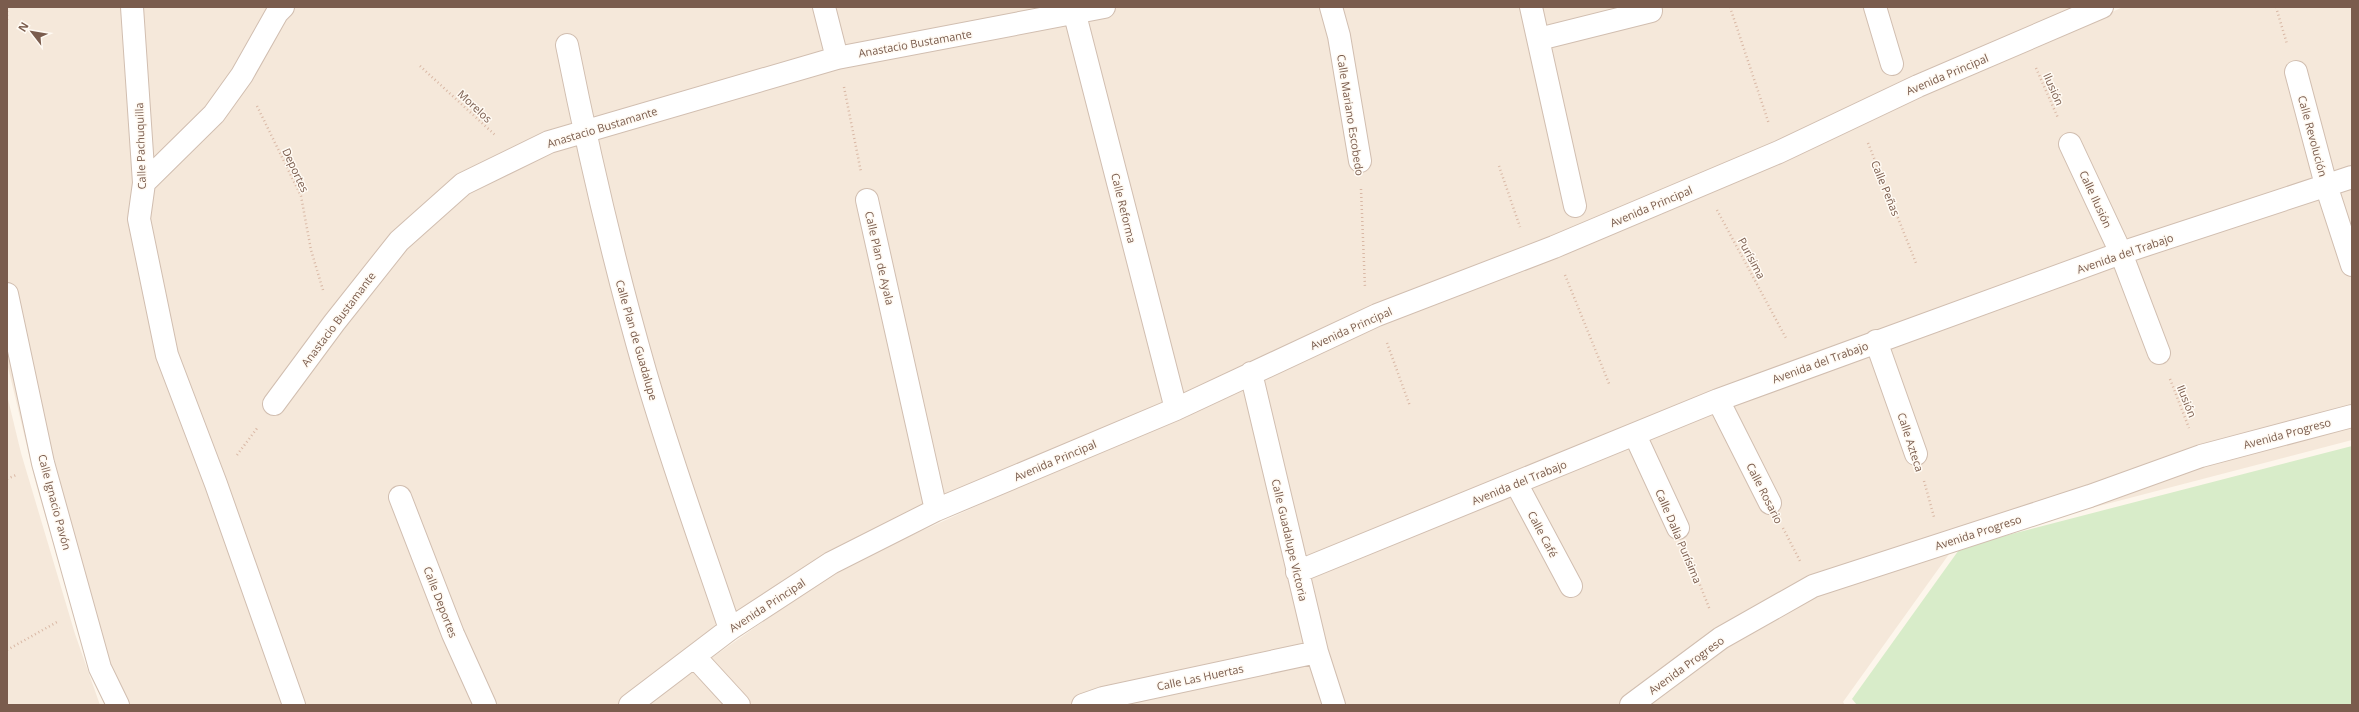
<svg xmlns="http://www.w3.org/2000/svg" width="2359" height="712" font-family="'Open Sans',sans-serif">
	<rect width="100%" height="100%" fill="#fdf6ec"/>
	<!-- residential -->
	<path fill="#f5e8da" d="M7 7H2105L833 565 635 705H105L79 632 36 484 7 363Z
		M2123 7H2352V440L1957 543 1843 702 1845 705H645L839 568 1368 330 1781 159Z
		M7 395 21 453 75 634 100 705H7Z"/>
	<!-- green -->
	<path fill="#d8ecc9" d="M2352 446V705H1857L1852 699 1961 547Z"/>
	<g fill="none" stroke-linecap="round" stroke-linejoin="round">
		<defs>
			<path id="minor" d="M132 7 144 183 139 219 167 355 216 484 294 705
				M824 7 837 58
				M1073 7 1176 409
				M1331 7 1339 36 1360 161
				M1531 7 1575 206
				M1875 7 1892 64
				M1539 39 1651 11
				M567 45C589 155 614 263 645 371 670 458 701 543 730 629
				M2296 72 2326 185 2352 265
				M2070 144 2121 253 2159 353
				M144 183 214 114 242 75 277 13 283 7
				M867 200 936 510
				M7 294 43 463 100 668 118 705
				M1876 341 1916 454
				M1251 373 1317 652 1334 705
				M1718 400 1770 503
				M274 404 334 323 399 241 463 184 549 142 837 58 1104 7
				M1635 435 1678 528
				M1516 483 1571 586
				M400 497 453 634 485 705
				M1297 572 1718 400 2121 253 2352 177
				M695 657 739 705
				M630 705 730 629 831 563 936 510 1176 409 1377 315 1554 247 1779 152 1918 86 2102 7
				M1083 705 1103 698 1317 652
				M1631 705 1721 638 1813 586 2090 496 2201 456 2352 416"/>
		</defs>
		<!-- minor casing -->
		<use href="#minor" stroke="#d1beb0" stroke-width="24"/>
		<!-- path -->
		<path stroke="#d9b8a5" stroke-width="2.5" stroke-dasharray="1 3" stroke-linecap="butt" d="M1730 7 1769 124
			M2276 7 2287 44
			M7 20V7
			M420 66 495 135
			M2036 68 2058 118
			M844 87 861 172
			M257 106 301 196 311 250 323 290
			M1868 143 1916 263
			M1499 166 1520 227
			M1361 189 1365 288
			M1717 210 1787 340
			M1565 275 1610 386
			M1387 343 1410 406
			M2170 379 2189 428
			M237 455 258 427
			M7 479 16 475
			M1924 481 1934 517
			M1783 528 1800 561
			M1688 555 1710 610
			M7 650 57 622"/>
		<!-- minor -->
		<use href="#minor" stroke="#fff" stroke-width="22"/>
	</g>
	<g text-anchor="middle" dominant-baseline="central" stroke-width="3" stroke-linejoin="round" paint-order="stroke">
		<!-- street labels -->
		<g font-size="11" fill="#7a5c4d" stroke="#fffaf3">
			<text transform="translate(915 43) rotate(-10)">Anastacio Bustamante</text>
			<text transform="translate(1947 74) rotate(-23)">Avenida Principal</text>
			<text transform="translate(2054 89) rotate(66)">Ilusión</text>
			<text transform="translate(475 106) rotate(43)">Morelos</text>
			<text transform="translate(1351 115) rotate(81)">Calle Mariano Escobedo</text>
			<text transform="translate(602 127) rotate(-17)">Anastacio Bustamante</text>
			<text transform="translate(2313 136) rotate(75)">Calle Revolución</text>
			<text transform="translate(140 146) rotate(-92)">Calle Pachuquilla</text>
			<text transform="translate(296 170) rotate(65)">Deportes</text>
			<text transform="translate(1886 188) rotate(68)">Calle Peñas</text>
			<text transform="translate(2096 199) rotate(65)">Calle Ilusión</text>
			<text transform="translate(1651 206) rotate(-23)">Avenida Principal</text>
			<text transform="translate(1124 208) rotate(76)">Calle Reforma</text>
			<text transform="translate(2125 253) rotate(-19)">Avenida del Trabajo</text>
			<text transform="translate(880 258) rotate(77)">Calle Plan de Ayala</text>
			<text transform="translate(1752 258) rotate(62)">Purísima</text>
			<text transform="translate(338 319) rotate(-53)">Anastacio Bustamante</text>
			<text transform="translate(1351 328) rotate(-24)">Avenida Principal</text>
			<text transform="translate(637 340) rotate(74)">Calle Plan de Guadalupe</text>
			<text transform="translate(1820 362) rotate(-20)">Avenida del Trabajo</text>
			<text transform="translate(2187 401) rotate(68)">Ilusión</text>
			<text transform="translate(2287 433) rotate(-15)">Avenida Progreso</text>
			<text transform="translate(1911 442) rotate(72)">Calle Azteca</text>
			<text transform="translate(1055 460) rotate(-23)">Avenida Principal</text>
			<text transform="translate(1519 482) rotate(-22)">Avenida del Trabajo</text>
			<text transform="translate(1765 493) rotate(63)">Calle Rosario</text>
			<text transform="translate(55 502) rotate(75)">Calle Ignacio Pavón</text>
			<text transform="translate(1978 532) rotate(-18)">Avenida Progreso</text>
			<text transform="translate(1543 534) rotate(62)">Calle Café</text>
			<text transform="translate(1679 536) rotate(67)">Calle Dalia Purísima</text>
			<text transform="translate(1290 540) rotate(77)">Calle Guadalupe Victoria</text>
			<text transform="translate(441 602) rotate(69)">Calle Deportes</text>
			<text transform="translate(767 605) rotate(-33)">Avenida Principal</text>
			<text transform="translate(1686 665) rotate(-36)">Avenida Progreso</text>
			<text transform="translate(1200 677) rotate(-12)">Calle Las Huertas</text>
		</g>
	</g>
	<!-- border -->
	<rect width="2359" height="712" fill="none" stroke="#7a5c4d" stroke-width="16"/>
	<!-- north arrow -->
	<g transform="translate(32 32) rotate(301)" stroke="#fffaf3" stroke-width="3" paint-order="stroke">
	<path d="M0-3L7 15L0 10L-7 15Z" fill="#7a5c4d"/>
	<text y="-6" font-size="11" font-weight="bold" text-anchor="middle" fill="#7a5c4d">N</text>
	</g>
</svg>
